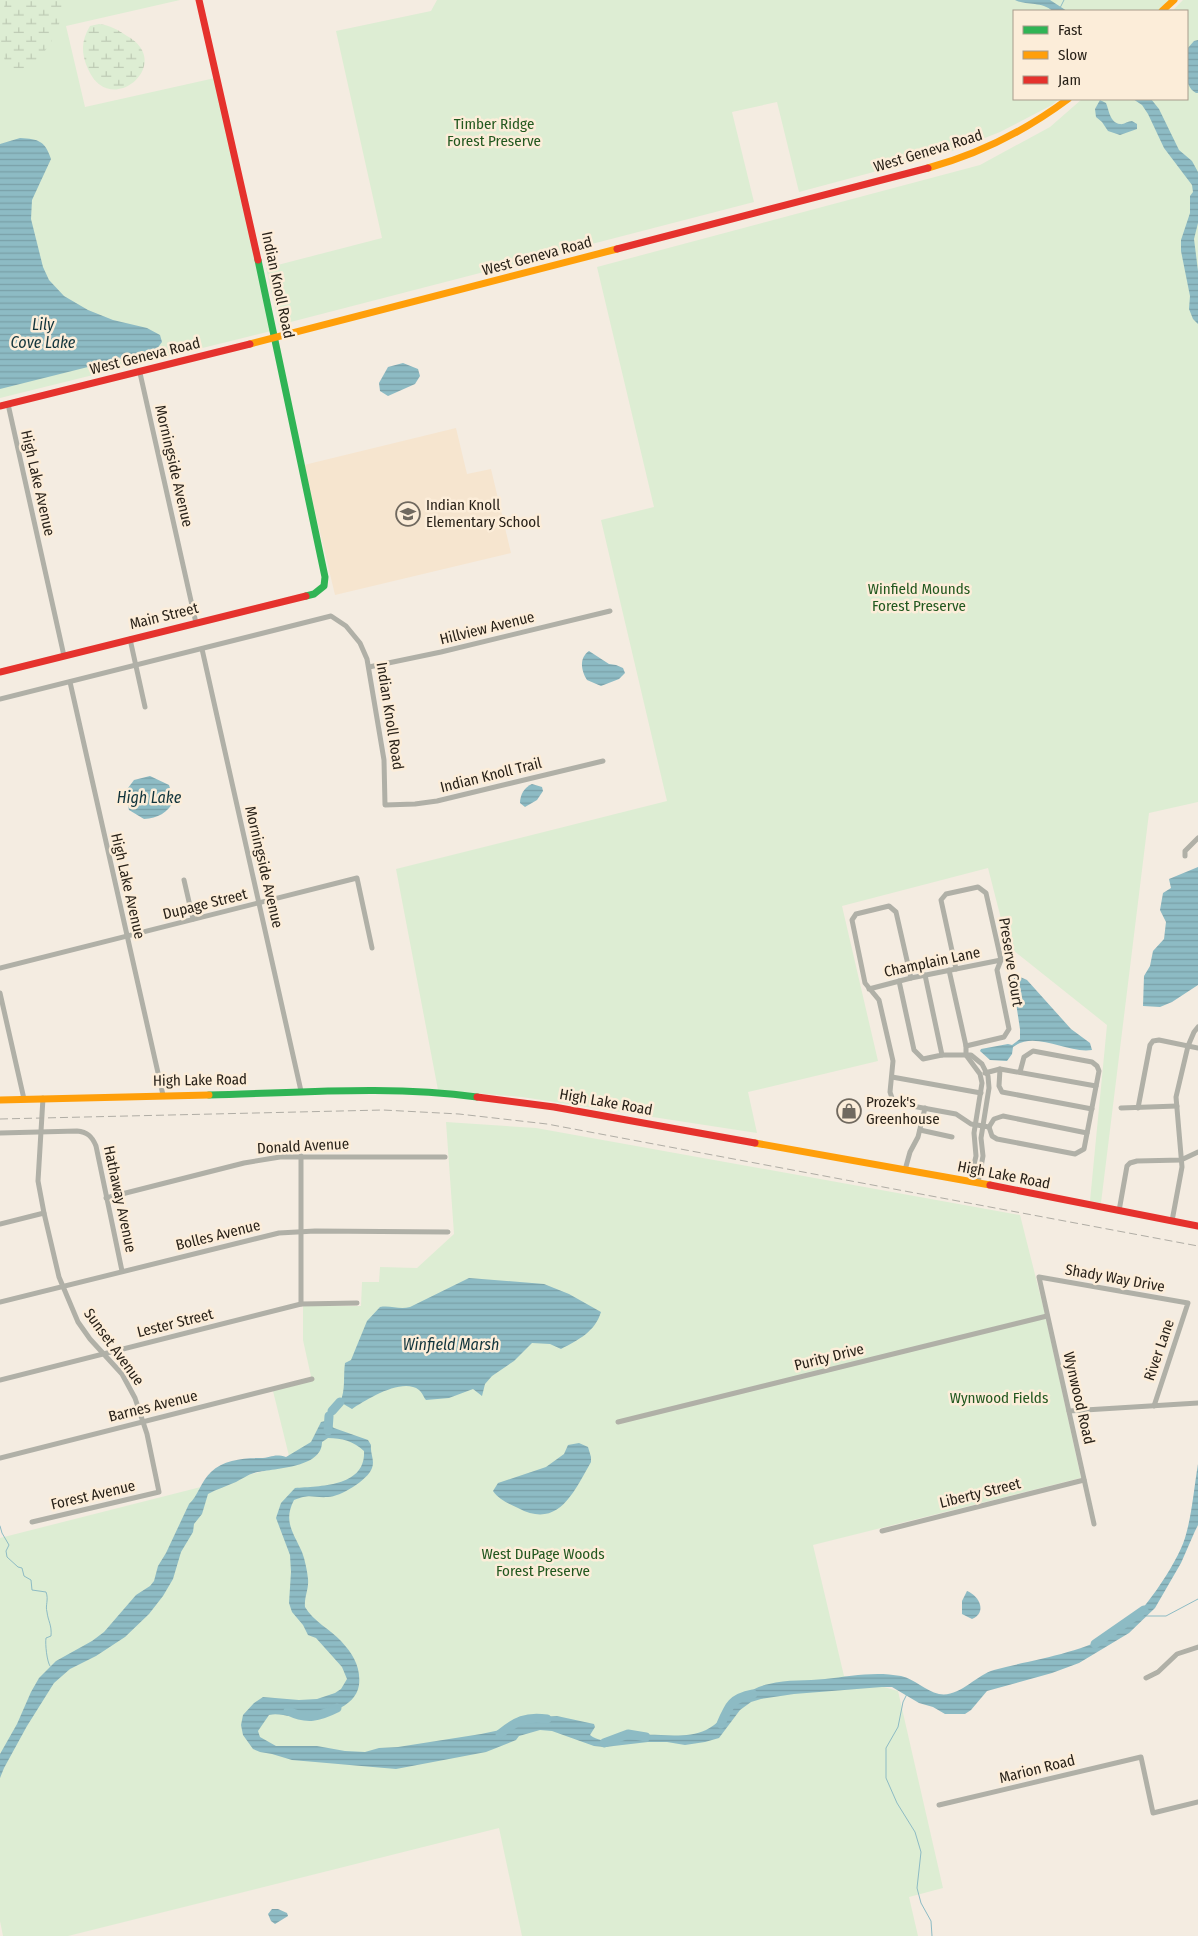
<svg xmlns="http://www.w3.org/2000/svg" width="1198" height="1936" viewBox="0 0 1198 1936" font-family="'Fira Sans Condensed',sans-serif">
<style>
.built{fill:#f6e5cf}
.green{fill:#ddedd3}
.wetland{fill:url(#wetland-marsh)}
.water{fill:url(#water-rules)}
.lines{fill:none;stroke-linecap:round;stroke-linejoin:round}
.stream{stroke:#8dbbc4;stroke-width:1}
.river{stroke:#8dbbc4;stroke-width:9}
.street{stroke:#b0b0a7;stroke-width:5}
.fast{stroke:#30b455;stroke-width:7}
.slow{stroke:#ff9f0a;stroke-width:7}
.jam{stroke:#e5322d;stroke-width:7}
.rail{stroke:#b0ada5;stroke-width:1;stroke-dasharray:8 4;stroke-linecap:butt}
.labels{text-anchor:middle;stroke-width:5;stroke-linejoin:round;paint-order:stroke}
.park-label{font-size:15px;fill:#22581f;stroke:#fcedd9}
.street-label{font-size:15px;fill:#292219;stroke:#fcedd9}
.poi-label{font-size:15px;fill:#292219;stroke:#fcedd9;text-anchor:start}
.water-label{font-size:16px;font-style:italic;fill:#11343c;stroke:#fcedd9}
</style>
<defs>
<pattern id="wetland-marsh" width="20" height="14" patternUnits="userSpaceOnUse" patternTransform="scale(1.25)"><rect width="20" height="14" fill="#ddedd3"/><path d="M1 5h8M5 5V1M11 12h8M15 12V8" fill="none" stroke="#becbb5"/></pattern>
<pattern id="water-rules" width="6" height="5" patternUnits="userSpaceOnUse" patternTransform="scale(1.25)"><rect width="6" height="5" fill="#8dbbc4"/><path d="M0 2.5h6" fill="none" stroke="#7aa0a8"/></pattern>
</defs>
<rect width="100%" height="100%" fill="#f4ece1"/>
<path class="built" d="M 456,428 L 467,474 L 491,469 L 511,553 L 335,595 L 304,465 Z"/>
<g class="green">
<path d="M 0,0 L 180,0 L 66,26 L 85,107 L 215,78 L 271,331 L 0,398 Z"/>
<path d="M 437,0 L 1173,0 L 1160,11 L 1014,11 L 1014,99 L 1059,99 L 1052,105 L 1000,132 L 952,151 L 799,192 L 777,102 L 732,112 L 754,202 L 279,325 L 266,268 L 382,238 L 336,31 L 431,11 Z"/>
<path d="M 1183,0 L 1198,0 L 1198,802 L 1149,813 L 1101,1203 L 1090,1201 L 1107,1025 L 1008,946 L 988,868 L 842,906 L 878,1061 L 748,1092 L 757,1133 L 522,1097 L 438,1090 L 396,869 L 667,801 L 601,520 L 654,507 L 597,267 L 980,165 L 1050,127 L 1082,99 L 1187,99 L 1187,11 L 1172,11 Z"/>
<path d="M 446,1122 L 536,1128 L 1020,1215 L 1046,1318 L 1081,1478 L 813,1545 L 844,1676 L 898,1691 L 943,1888 L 909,1897 L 918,1936 L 522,1936 L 499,1828 L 68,1936 L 3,1936 L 0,1921 L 0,1538 L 291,1464 L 273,1391 L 312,1381 L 303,1340 L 303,1306 L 361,1306 L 362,1282 L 379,1282 L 380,1267 L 417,1268 L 454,1234 Z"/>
</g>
<g class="wetland">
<path d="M 5,0 L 59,0 L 62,2 C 63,30 44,63 16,71 L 7,67 L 0,45 Z"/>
<path d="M 99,24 C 110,25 118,30 127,36 C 176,63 110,120 88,69 C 81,53 81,41 90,26 Z"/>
</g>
<g class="water">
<path d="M 1015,0 L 1050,0 L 1067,11 L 1053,11 C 1041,1 1028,6 1015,0 Z"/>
<path d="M 1198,40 L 1198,93 L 1196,93 C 1182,85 1187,63 1187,49 L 1194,41 Z"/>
<path d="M 1133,99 L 1151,99 L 1159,109 L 1179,150 L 1192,161 L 1198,172 L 1198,223 L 1194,239 L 1198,271 L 1198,324 L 1193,319 L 1189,309 L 1190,296 L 1181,251 L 1181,240 L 1190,213 L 1190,196 L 1193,192 L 1192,185 L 1164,148 L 1148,114 L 1142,105 Z"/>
<path d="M 1100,100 L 1106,103 C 1109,110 1110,123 1120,124 C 1123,125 1128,121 1132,121 L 1137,124 L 1137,129 L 1120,135 L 1108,131 L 1102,122 L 1096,117 L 1095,109 Z"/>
<path d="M 20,138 C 39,139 45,141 51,159 L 32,200 L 31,219 L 43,267 L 49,280 L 64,296 L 88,310 L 113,320 L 147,328 L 160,335 L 162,342 L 156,350 L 0,389 L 0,144 Z"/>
<path d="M 403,363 L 418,369 L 420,376 L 415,384 L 388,396 L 380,391 L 379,383 L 388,367 Z"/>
<path d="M 589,651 L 609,664 L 616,665 L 623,668 L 625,673 L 619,679 L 601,686 L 587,680 C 581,670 579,658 589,651 Z"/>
<path d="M 150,776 L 169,785 L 174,801 C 167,813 158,818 144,819 L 129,810 L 125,792 L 134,780 Z"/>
<path d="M 532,784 L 542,787 L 543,791 L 537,800 L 525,807 L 520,803 C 520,794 525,787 532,784 Z"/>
<path d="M 1198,867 L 1198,985 L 1172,1002 L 1160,1007 L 1143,1006 L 1144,976 L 1150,966 L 1153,951 L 1164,939 L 1166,922 L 1160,910 L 1163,893 L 1171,888 L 1169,879 Z"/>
<path d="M 1018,976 L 1027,980 L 1071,1029 L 1090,1043 L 1092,1050 C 1067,1054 1035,1030 1013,1047 L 1012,1054 L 1007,1061 L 990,1060 L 980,1051 L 981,1049 L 1008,1044 L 1012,1045 L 1020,1039 L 1020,1029 L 1013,983 L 1014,978 Z"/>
<path d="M 469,1278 L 544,1284 L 569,1294 L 601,1312 C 595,1332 578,1340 561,1349 L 550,1344 L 532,1343 L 514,1361 L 492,1376 L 485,1384 L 482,1396 L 473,1389 L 449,1398 L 426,1400 C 424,1398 422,1392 419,1390 C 402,1377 366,1400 352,1409 L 340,1402 C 346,1390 343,1376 345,1363 L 351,1360 L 367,1321 L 380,1307 C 391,1305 399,1310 410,1307 Z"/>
<path d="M 325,1421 L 334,1428 L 368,1440 L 371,1445 C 370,1454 375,1460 372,1468 C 368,1480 340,1497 328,1497 C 312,1498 311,1493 294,1500 C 283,1521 293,1532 302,1552 C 305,1560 307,1570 308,1579 C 309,1589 304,1597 305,1607 C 313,1621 331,1630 341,1641 C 353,1654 361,1667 359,1685 C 355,1712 313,1718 292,1716 C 283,1716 278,1713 269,1715 L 258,1731 L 260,1737 L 276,1746 L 317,1746 L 345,1751 L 365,1752 L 379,1748 L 398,1747 L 481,1734 L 500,1730 L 538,1717 L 557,1716 L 594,1724 L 595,1727 L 590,1735 C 594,1738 597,1739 601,1740 C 615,1742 628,1735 642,1735 C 662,1734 687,1739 706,1730 C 730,1718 735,1691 769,1684 C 787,1679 807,1681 825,1679 C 851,1676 875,1671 901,1676 C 915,1679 925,1691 939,1694 C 959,1698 976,1675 994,1670 C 1035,1659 1079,1654 1117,1632 C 1140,1619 1177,1564 1185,1538 C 1192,1515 1194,1488 1198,1464 L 1198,1525 L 1195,1531 L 1181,1563 L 1155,1608 L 1129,1633 L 1079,1663 L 1052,1673 L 987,1691 L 971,1710 L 965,1714 L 945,1714 L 933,1707 L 919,1703 L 892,1687 L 882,1687 L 794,1694 L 761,1699 L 751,1702 L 740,1710 L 719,1738 L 705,1742 L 685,1745 L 667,1742 L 648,1742 L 605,1747 L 594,1746 L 552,1731 L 540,1730 L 519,1736 L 516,1740 L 486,1752 L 396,1769 L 292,1760 L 272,1754 L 260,1752 L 253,1749 L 243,1735 L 241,1725 L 243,1715 L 254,1703 L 263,1697 L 299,1700 L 317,1699 L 335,1693 L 341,1689 L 347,1679 L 342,1667 L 316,1638 L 308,1635 L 303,1625 L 292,1612 L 289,1603 L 291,1572 L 290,1555 L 276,1518 L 281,1503 L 295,1488 C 320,1486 366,1487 364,1451 C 353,1441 342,1438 328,1438 L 322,1442 C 322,1469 272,1468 254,1473 C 247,1475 242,1479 236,1482 C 227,1486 217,1489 208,1494 L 202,1514 L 194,1524 L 193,1532 L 181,1552 L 173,1579 L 163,1596 L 149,1614 L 125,1637 L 96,1656 L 70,1669 L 54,1683 L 27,1726 L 4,1768 L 0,1778 L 0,1754 L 17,1724 L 31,1692 L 39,1678 L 56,1661 L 92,1641 L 104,1632 L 136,1595 L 150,1586 L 154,1581 L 158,1566 L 166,1553 L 189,1504 C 198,1496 201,1481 211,1472 C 223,1460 244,1458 260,1458 C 271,1458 274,1453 286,1457 L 311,1442 L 321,1422 Z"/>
<path d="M 579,1443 L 588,1447 L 591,1457 L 591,1462 C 574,1491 559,1530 518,1508 C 510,1504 499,1500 493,1491 L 498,1483 L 546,1467 L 564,1454 L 568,1445 Z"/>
<path d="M 967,1591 C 980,1596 987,1613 972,1619 L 962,1614 L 962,1601 Z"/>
<path d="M 272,1909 L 278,1909 L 287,1913 L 288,1916 L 275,1924 L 271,1921 L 268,1914 Z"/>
</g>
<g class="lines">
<g class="stream">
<path d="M 1060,8 L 1064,0"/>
<path d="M 0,1526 L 2,1533 L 9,1545 L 6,1551 L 7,1557 L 18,1567 L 22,1568 L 24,1576 L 31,1580 L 32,1590 L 46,1592 C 49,1600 45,1605 47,1612 C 48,1621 52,1625 51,1636 L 46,1638 C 45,1644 47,1662 50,1666"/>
<path d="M 1146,1616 L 1166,1616 L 1198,1599"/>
<path d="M 907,1694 L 903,1702 L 898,1727 L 886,1748 L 886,1778 L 897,1803 L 915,1832 L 921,1852 L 917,1888 L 921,1903 L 931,1921 L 932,1936"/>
</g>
<g class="river">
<path d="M 332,1411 L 340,1402"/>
<path d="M 328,1431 L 329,1416"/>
<path d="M 1095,1644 L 1144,1610"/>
<path d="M 288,1711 C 307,1720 319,1717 337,1708"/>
<path d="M 721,1724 C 729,1705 732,1698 753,1694"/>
<path d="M 500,1734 C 516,1721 526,1716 547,1719"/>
<path d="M 604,1743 L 628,1734 L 646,1737"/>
</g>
<g class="street">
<path d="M 140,373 L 196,623"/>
<path d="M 8,404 L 64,656"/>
<path d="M 130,639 L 145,707"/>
<path d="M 202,649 L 301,1091"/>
<path d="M 369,667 L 441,652 L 610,611"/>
<path d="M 70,682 L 163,1095"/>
<path d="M 0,699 L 331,616 L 346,626 L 360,643 L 367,659 L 384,760 L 385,805 L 415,804 L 437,801 L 603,761"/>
<path d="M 1185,856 L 1185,851 L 1198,838"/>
<path d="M 184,880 L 193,919"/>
<path d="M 0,968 L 357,878 L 372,948"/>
<path d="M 956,969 L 941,900 L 946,894 L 978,887 L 986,893 L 1001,960 L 997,970 L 1009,1029 L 1004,1037 L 966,1046"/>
<path d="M 949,970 L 966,1046 L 966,1055 L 980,1074 L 982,1083 L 974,1133 L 976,1156 L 970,1182"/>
<path d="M 911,978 L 896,912 L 889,906 L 856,914 L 852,920 L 865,983 L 879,1000 L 893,1061 L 890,1092 L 893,1101 L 901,1104 L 956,1114 L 971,1124 L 989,1127"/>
<path d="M 899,981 L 914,1050 L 923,1059 L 942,1055 L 925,975"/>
<path d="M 869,989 L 911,978 L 1001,960"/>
<path d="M 0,993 L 24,1099"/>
<path d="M 942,1055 L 971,1055 L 982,1064 L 988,1076 L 989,1088 L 981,1138 L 983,1156 L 978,1183"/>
<path d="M 1000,1069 L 999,1086 L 1002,1092 L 1092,1109"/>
<path d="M 985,1073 L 1000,1069 L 1096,1086"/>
<path d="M 892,1077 L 981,1093"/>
<path d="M 1121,1108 L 1177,1106"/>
<path d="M 1138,1108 L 1150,1045 L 1153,1041 L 1159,1040 L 1198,1048"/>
<path d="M 989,1127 L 992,1136 L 997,1139 L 1075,1154 L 1084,1149 L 1099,1071 L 1097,1066 L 1092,1062 L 1033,1051 L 1024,1057 L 1020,1072"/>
<path d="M 989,1127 L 994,1119 L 1003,1116 L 1087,1133"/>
<path d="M 920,1130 L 952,1137"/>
<path d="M 0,1133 L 77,1131 C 87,1132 92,1136 96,1146 L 122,1271"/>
<path d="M 301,1156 L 301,1304"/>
<path d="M 905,1170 L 910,1152 L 918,1137 L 925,1108"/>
<path d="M 106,1198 L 244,1163 L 280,1157 L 445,1157"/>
<path d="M 1119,1211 L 1127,1166 L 1130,1163 L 1137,1161 L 1181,1160 L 1198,1152"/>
<path d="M 1172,1221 L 1182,1167 L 1176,1097 L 1188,1046 L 1194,1032 L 1198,1027"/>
<path d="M 0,1224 L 44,1213"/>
<path d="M 0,1302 L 279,1233 L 315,1231 L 448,1232"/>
<path d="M 0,1380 L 301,1304 L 357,1303"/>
<path d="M 1069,1411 L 1198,1403"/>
<path d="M 618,1422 L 1047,1316"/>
<path d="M 0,1458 L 312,1379"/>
<path d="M 32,1522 L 159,1492 L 147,1434 L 135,1398 L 122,1374 L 90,1339 L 78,1322 L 59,1277 L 44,1213 L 38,1181 L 43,1098"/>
<path d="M 1094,1524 L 1039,1277 L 1188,1303 L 1154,1406"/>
<path d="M 882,1531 L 1084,1480"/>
<path d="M 1146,1678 L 1158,1672 L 1177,1654 L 1198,1647"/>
<path d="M 939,1805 L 1141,1757 L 1153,1813 L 1198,1802"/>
</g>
<g class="fast">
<path d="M 258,260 L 325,577 L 324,586 L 314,594 L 306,596"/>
<path d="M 209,1095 C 298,1093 389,1085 477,1097"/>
</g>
<g class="slow">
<path d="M 1162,11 L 1174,0"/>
<path d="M 928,168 C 980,154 1025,131 1068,99"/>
<path d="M 250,344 L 617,249"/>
<path d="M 0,1100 L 209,1095"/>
<path d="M 755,1143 L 990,1185"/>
</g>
<g class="jam">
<path d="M 199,0 L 258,260"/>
<path d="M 617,249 L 928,168"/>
<path d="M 0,406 L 250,344"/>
<path d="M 0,672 L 306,596"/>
<path d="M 477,1097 L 554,1107 L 755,1143"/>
<path d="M 990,1185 L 1198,1226"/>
</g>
<path class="rail" d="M 0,1119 L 383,1110 L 459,1114 L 547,1124 L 1198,1246"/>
</g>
<defs>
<g id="school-ring" transform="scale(1.25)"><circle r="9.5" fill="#fcedd9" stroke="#70695f" stroke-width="1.5"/><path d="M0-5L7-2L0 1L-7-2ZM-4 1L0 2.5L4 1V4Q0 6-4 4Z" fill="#70695f"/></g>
<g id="shop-ring" transform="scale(1.25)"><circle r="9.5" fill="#fcedd9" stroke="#70695f" stroke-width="1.5"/><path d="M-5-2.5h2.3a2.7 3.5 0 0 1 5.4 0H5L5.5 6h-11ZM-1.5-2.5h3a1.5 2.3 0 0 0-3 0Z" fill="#70695f"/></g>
</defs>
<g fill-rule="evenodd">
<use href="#school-ring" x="408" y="514"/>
<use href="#shop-ring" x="849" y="1111"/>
</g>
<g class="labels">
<g class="park-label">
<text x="494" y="129">Timber Ridge<tspan x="494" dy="17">Forest Preserve</tspan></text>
<text x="919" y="594">Winfield Mounds<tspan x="919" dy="17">Forest Preserve</tspan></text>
<text x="999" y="1403">Wynwood Fields</text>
<text x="543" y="1559">West DuPage Woods<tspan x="543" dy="17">Forest Preserve</tspan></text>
</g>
<g class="street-label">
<text transform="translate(928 151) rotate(-17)" y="5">West Geneva Road</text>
<text transform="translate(537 256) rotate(-15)" y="5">West Geneva Road</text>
<text transform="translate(278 285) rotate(78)" y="5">Indian Knoll Road</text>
<text transform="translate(145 356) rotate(-14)" y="5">West Geneva Road</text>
<text transform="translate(174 466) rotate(77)" y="5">Morningside Avenue</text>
<text transform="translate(38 483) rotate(77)" y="5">High Lake Avenue</text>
<text transform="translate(164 616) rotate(-14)" y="5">Main Street</text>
<text transform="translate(487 628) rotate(-14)" y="5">Hillview Avenue</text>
<text transform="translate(390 716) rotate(81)" y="5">Indian Knoll Road</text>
<text transform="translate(491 775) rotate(-14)" y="5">Indian Knoll Trail</text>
<text transform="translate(264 867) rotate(77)" y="5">Morningside Avenue</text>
<text transform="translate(128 886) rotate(77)" y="5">High Lake Avenue</text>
<text transform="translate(205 904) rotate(-14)" y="5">Dupage Street</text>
<text transform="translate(932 962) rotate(-12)" y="5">Champlain Lane</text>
<text transform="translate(1011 962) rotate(81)" y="5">Preserve Court</text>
<text transform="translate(200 1080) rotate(-1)" y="5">High Lake Road</text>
<text transform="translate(606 1102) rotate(10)" y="5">High Lake Road</text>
<text transform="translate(303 1146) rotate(-3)" y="5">Donald Avenue</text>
<text transform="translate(1004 1175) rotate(11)" y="5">High Lake Road</text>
<text transform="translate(120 1199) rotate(78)" y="5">Hathaway Avenue</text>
<text transform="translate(218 1235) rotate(-14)" y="5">Bolles Avenue</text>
<text transform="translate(1115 1278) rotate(10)" y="5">Shady Way Drive</text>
<text transform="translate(175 1323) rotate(-14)" y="5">Lester Street</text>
<text transform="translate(114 1347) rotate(54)" y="5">Sunset Avenue</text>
<text transform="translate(1159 1350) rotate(-71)" y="5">River Lane</text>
<text transform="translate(829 1357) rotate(-14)" y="5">Purity Drive</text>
<text transform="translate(1079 1398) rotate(77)" y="5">Wynwood Road</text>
<text transform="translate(153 1406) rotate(-14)" y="5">Barnes Avenue</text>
<text transform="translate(980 1493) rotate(-14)" y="5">Liberty Street</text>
<text transform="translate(93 1495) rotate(-13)" y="5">Forest Avenue</text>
<text transform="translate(1037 1769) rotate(-14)" y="5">Marion Road</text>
</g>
<g class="poi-label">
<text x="426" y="510">Indian Knoll<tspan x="426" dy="17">Elementary School</tspan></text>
<text x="866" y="1107">Prozek's<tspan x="866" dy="17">Greenhouse</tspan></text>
</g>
<g class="water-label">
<text x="43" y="330">Lily<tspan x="43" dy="18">Cove Lake</tspan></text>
<text x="149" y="803">High Lake</text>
<text x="451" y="1350">Winfield Marsh</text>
</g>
</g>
<rect x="1013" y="10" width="175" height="90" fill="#fcedd9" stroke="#a89c8c"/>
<rect x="1023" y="26" width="25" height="8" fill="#30b455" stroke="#a89c8c"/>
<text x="1058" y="35" font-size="15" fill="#292219">Fast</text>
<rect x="1023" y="51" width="25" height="8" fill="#ff9f0a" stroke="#a89c8c"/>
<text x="1058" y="60" font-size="15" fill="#292219">Slow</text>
<rect x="1023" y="76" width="25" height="8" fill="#e5322d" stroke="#a89c8c"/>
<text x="1058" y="85" font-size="15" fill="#292219">Jam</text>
</svg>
